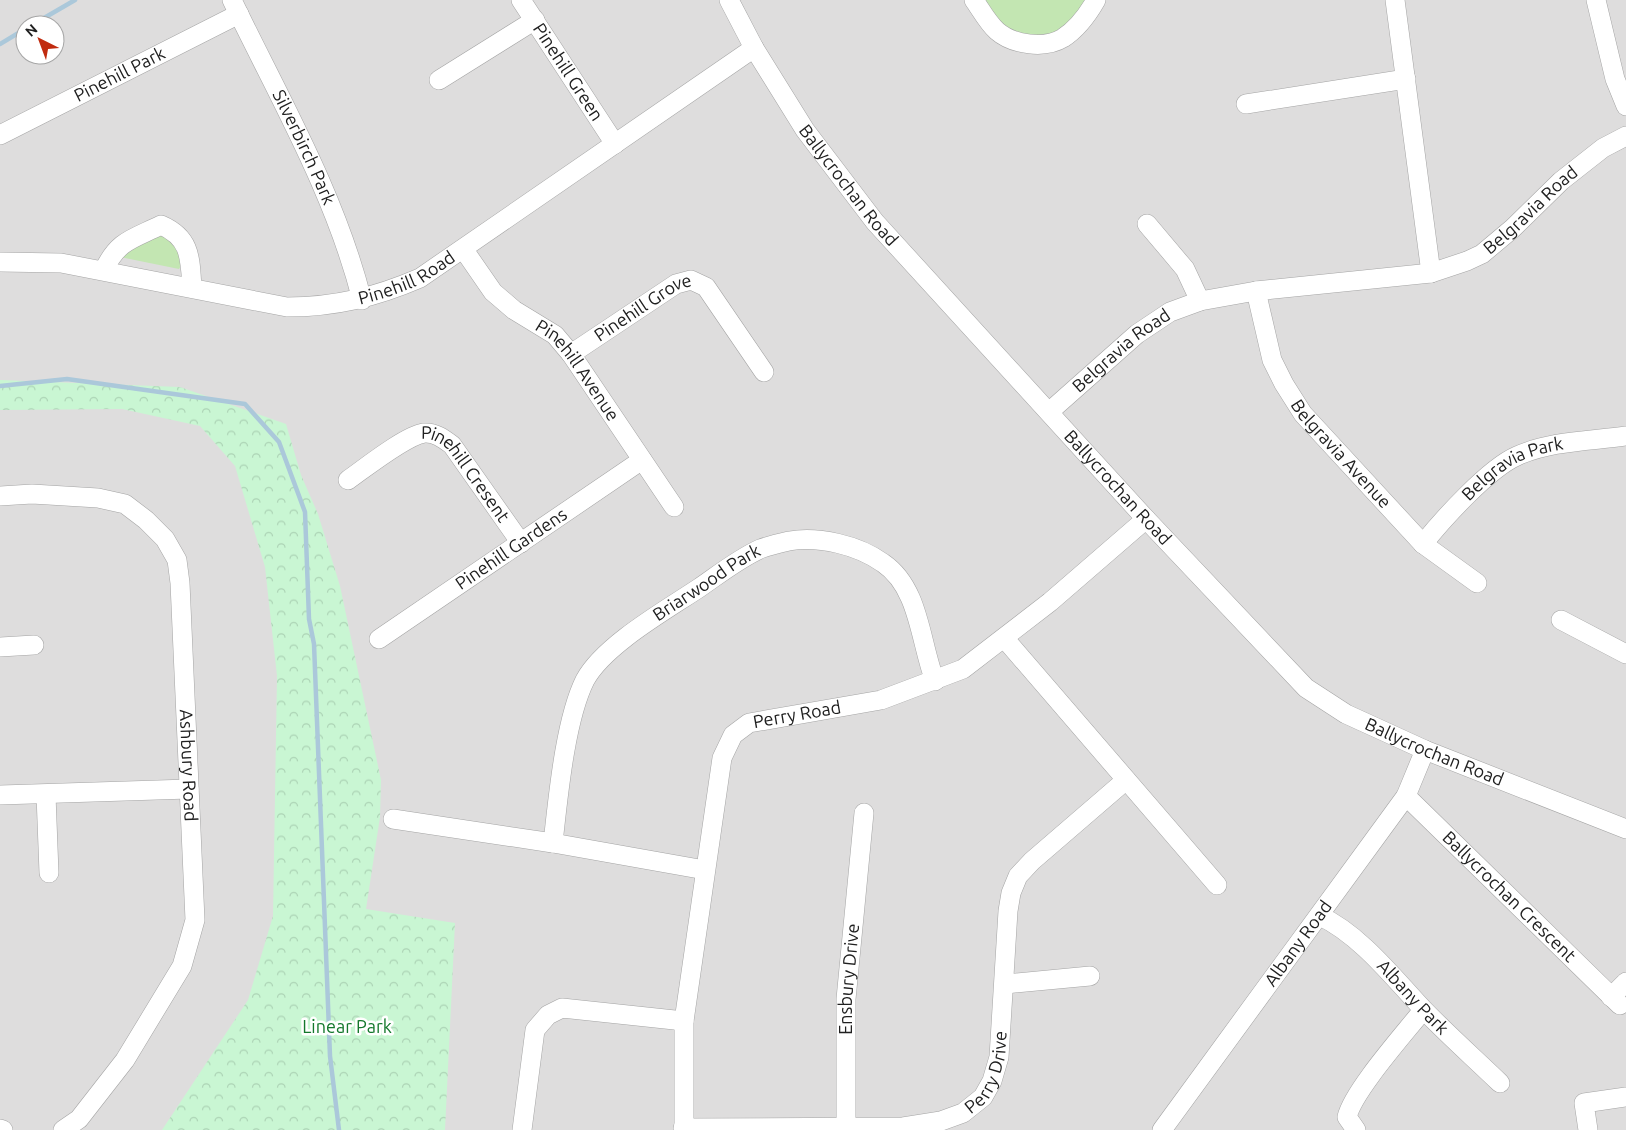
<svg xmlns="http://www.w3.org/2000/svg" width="1626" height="1130" viewBox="0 0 1626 1130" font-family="Ubuntu,sans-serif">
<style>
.residential{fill:#dedddd;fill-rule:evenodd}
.grass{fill:#c3e6b2}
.park{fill:url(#park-crowns)}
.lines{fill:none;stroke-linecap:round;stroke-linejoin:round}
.stream{stroke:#abc8da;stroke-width:4.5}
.minor-casing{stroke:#a4a4a4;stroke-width:20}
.minor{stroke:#fff;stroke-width:19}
.labels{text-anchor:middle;stroke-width:5;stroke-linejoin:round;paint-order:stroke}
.street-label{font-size:18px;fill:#202020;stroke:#fff}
.park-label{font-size:18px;fill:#14782c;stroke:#fff}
</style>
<defs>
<pattern id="park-crowns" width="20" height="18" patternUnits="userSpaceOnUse" patternTransform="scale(1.25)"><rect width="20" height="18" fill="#c9f6d3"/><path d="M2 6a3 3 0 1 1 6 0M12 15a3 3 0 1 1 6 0" fill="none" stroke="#acd3b5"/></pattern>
</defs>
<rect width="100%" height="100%" fill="#f0efe8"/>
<path class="residential" d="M 0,0 L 1626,0 L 1626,1130 L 0,1130 ZM 25,25 L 55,25 L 55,55 L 25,55 Z"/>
<g class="grass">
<path d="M 984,0 L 1091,0 L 1064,30 L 1037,39 L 1011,32 L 999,21 Z"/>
<path d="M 161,233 L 171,238 L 183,262 L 179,269 L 120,257 L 121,253 Z"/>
</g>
<path class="park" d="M 0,380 L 180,387 L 286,424 L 301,475 L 318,514 L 340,586 L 381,780 L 380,817 L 366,909 L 455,923 L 445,1130 L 162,1130 L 248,1000 L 273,916 L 277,676 L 265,567 L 235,466 L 200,426 L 122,409 L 0,410 Z"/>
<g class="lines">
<g class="stream">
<path d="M 32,25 L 75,0"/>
<path d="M 0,44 L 25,29"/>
<path d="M 0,386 L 67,379 L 245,404 L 279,442 L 305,512 L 309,619 L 314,644 L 330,1056 L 339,1130"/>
</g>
<g class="minor-casing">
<g id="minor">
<path id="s1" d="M 232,0 C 279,98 335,193 362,300"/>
<path id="s2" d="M 521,0 L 615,144"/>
<path id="s3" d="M 729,0 L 754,48 L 805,130 L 875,222 L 1146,519 L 1306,688 L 1346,714 L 1425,750 L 1626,829"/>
<path d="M 974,0 C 981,10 988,23 997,31 C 1013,45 1045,49 1063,38 C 1077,29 1088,14 1096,0"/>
<path d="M 1395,0 L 1431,273"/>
<path d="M 1596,0 L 1615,79 L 1626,106"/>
<path d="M 439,80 L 535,20"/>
<path d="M 1246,104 L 1406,79"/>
<path id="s4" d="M 0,135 L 239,14"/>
<path d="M 1147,224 L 1185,269 L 1200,301"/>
<path id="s5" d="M 464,250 L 493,292 L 514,310 L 555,335 L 571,354 L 674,507"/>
<path id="s6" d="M 0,262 L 61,263 L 287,307 C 335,307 376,297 420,278 L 754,48"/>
<path d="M 104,270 C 118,240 133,239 161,225 C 191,238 190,258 192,288"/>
<path id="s7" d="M 1256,291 L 1272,360 L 1284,384 L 1303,414 L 1423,544 L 1477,583"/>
<path id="s8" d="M 571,354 L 676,284 L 691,280 L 706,287 L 764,372"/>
<path id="s9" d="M 1049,412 L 1137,334 L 1170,312 L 1200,301 L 1256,291 L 1431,273 L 1467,261 L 1482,254 L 1513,228 L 1561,181 L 1603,148 L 1626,136"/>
<path id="s10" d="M 348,480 C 365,468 405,436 424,433 C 435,432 444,439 452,445 L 521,543"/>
<path id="s11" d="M 0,496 L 32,494 L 98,498 L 125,504 L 146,520 L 165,539 L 177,560 L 180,583 L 195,920 L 182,966 L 125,1060 L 79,1119 L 63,1130"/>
<path id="s12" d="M 1423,544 C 1442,520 1489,468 1517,456 C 1550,441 1590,441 1626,436"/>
<path d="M 1561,620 L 1626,654"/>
<path id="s13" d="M 379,639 L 642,460"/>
<path d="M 1005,639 L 1217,885"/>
<path d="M 0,647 L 34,645"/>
<path d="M 0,795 L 189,789"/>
<path d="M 46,795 L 49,873"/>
<path id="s14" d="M 1406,796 L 1620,1005"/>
<path d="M 393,819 L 553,843 L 705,870"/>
<path id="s15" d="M 553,843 C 558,798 565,720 585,680 C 604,645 666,610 699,588 C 718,575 738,559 760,549 C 768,546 780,543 789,541 C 819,536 858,545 883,563 C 920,588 920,643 935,681"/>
<path id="s16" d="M 1320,916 C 1359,934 1393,977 1422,1008 C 1447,1034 1474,1058 1500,1083"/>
<path d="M 1005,984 L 1090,976"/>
<path d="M 1611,997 L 1626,982"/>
<path id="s17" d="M 683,1128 L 903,1127 L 941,1121 L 963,1113 L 983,1097 L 992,1081 L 999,1057 L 1008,911 L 1011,893 L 1018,876 L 1032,861 L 1126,780"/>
<path d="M 0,1129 L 3,1130"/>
<path id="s18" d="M 846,1129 L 846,999 L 864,813"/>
<path d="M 522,1130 L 535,1030 L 548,1015 L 562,1008 L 684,1021"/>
<path id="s19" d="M 684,1130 L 684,1021 L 722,758 L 733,735 L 749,723 L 881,700 L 963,669 L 1050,602 L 1146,519"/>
<path id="s20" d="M 1162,1130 L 1406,796 L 1425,750"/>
<path d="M 1356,1130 L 1347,1117 C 1353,1091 1405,1033 1423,1010"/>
<path d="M 1588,1130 L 1584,1103 L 1626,1097"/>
</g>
</g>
<use href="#minor" class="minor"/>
</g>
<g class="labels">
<g class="street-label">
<text dy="6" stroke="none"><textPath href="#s2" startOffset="86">Pinehill Green</textPath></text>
<text dy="6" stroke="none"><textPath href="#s4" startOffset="134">Pinehill Park</textPath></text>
<text dy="6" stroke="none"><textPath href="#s1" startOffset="164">Silverbirch Park</textPath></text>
<text dy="6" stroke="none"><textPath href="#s3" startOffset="221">Ballycrochan Road</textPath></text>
<text dy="6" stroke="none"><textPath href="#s9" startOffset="542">Belgravia Road</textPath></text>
<text dy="6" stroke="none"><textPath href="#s6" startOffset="416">Pinehill Road</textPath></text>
<text dy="6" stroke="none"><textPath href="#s8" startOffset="86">Pinehill Grove</textPath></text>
<text dy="6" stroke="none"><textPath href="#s9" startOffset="95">Belgravia Road</textPath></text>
<text dy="6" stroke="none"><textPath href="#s5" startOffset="168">Pinehill Avenue</textPath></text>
<text dy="6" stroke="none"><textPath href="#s7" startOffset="188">Belgravia Avenue</textPath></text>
<text dy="6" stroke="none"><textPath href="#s12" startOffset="120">Belgravia Park</textPath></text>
<text dy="6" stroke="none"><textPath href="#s10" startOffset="150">Pinehill Cresent</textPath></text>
<text dy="6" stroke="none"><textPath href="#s3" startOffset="626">Ballycrochan Road</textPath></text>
<text dy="6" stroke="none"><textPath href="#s13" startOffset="160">Pinehill Gardens</textPath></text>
<text dy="6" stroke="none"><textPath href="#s15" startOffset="324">Briarwood Park</textPath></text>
<text dy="6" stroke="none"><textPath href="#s19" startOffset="469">Perry Road</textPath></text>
<text dy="6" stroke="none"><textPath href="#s3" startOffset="1045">Ballycrochan Road</textPath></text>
<text dy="6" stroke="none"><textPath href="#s11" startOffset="409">Ashbury Road</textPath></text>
<text dy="6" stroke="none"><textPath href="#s14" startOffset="144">Ballycrochan Crescent</textPath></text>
<text dy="6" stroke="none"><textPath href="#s20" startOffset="231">Albany Road</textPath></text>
<text dy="6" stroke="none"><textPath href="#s18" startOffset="150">Ensbury Drive</textPath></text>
<text dy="6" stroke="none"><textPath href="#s16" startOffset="124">Albany Park</textPath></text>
<text dy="6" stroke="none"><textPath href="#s17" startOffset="332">Perry Drive</textPath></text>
</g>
<g class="park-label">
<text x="347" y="1033">Linear Park</text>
</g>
</g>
<g transform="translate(40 40) rotate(318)"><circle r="24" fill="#ffffff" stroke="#a6a6a6"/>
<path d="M0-4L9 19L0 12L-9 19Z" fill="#c12b0f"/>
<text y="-8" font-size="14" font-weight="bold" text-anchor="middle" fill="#202020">N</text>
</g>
</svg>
